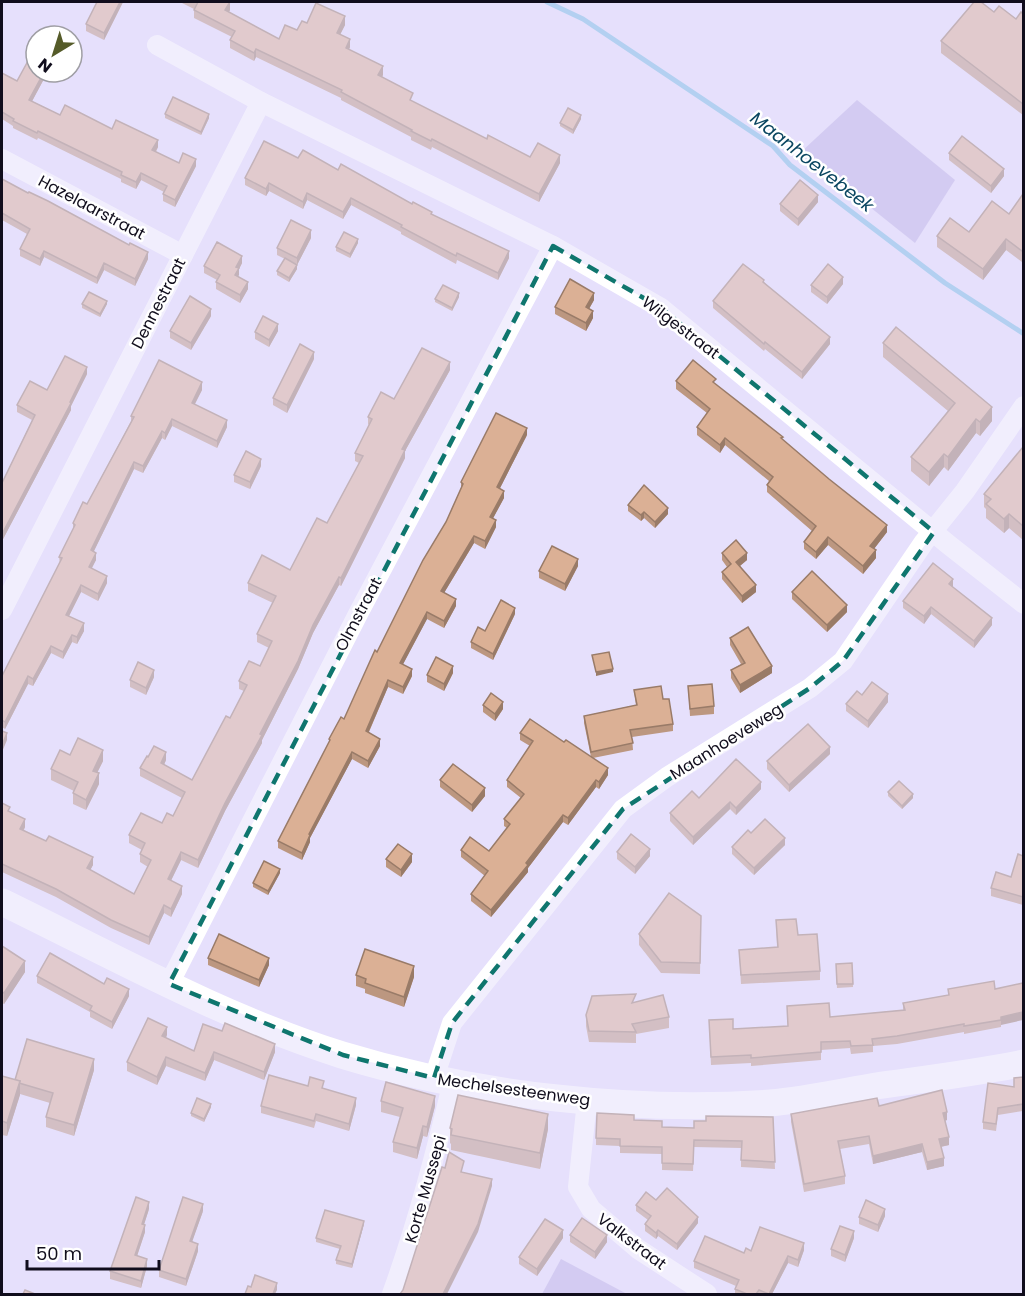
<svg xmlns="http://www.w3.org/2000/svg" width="1025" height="1296" viewBox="0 0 1025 1296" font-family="Poppins,sans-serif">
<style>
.green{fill:#bdb2e6}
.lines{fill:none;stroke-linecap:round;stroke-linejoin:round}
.stream{stroke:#76bce4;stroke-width:5}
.street{stroke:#fff;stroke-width:20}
.secondary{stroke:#fff;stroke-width:27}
.wall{fill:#bc9780}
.shaded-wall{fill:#997b68}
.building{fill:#dbb095;stroke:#997b68;stroke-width:1.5}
.marked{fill:none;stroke:#0f766e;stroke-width:4.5;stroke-dasharray:12 8;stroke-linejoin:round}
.labels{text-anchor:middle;stroke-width:5;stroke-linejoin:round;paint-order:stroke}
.street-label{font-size:16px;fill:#100d1c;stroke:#fff}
.water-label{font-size:18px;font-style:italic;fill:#0b4661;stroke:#fff}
</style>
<rect width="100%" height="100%" fill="#e6e0fc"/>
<g class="green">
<path d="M 857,100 L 955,180 L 915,243 L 801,152 Z"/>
<path d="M 561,1259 L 627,1294 L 542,1294 Z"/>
</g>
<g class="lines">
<path class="stream" d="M 547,2 L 583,19 L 773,146 L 790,165 L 945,283 L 1024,334"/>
<g class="street">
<path d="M 261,102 L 553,246 L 661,308 L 949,545 L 1024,604"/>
<path d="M 2,159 L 183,255"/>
<path d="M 2,610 L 261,102 L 157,45"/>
<path d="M 169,984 L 358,614 L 553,246"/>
<path d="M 434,1078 L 452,1023 L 623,809 L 667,777 L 810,688 L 843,661 L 924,542 L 965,491 L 1024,406"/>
<path d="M 587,1101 L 578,1187 L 591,1209 L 638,1249 L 707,1294"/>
<path d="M 392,1294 C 417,1225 436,1153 453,1081"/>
</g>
<path class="secondary" d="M 2,902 C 113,956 224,1018 342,1055 C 473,1095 634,1113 770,1103 C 805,1100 841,1092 876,1086 C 925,1079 975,1073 1024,1063"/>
</g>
<g class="wall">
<path d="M 97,2 L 123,2 L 104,40 L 86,31 L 86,24 Z"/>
<path d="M 180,2 L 229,2 L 230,10 L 229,12 L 279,39 L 297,30 L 307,23 L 345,25 L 340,34 L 350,47 L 349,49 L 383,75 L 382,76 L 413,102 L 487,139 L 530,157 L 560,163 L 539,202 L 432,147 L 431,150 L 411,140 L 411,137 L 341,100 L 341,98 L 256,57 L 254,61 L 230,48 L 230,40 L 232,37 L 194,18 L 194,9 Z"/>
<path d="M 994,12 L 1016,19 L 1023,14 L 1023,115 L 941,53 L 941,41 Z"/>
<path d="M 45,72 L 45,77 L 32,101 L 60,115 L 112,129 L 158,147 L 156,152 L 179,163 L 196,166 L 175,207 L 163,201 L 163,194 L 164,192 L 141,180 L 136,189 L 121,182 L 121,179 L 38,138 L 37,140 L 13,128 L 13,126 L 2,119 L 2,73 L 17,81 Z"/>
<path d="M 165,114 L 209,118 L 201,135 L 165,118 Z"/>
<path d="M 581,119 L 573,134 L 560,126 L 560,123 Z"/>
<path d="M 949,153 L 1004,176 L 991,193 L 949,160 Z"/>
<path d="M 298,158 L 338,170 L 432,214 L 509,258 L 498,280 L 457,260 L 456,264 L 401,234 L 401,232 L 351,205 L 343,219 L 307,200 L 303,209 L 269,191 L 266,196 L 245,185 L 245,178 Z"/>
<path d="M 2,179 L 148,259 L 135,286 L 104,270 L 97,284 L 44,257 L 40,266 L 20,256 L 20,249 L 27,234 L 2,220 Z"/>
<path d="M 1023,194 L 1022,262 L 1006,250 L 983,280 L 937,247 L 937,236 L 969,232 L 1009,214 Z"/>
<path d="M 818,202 L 798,226 L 780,211 L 780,204 Z"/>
<path d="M 311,238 L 297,265 L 297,269 L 289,282 L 277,275 L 277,271 L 285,259 L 277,255 L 277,248 Z"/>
<path d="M 358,243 L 350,258 L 336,251 L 336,247 Z"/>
<path d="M 242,263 L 239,269 L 238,276 L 248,289 L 240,303 L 216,289 L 216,282 L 217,280 L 204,273 L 204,266 Z"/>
<path d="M 764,282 L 830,344 L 802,379 L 765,349 L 764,351 L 713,308 L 713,301 Z"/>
<path d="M 843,284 L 827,304 L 811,292 L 811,285 Z"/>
<path d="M 459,297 L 452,311 L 435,302 L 435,299 Z"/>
<path d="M 594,300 L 589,309 L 593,318 L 586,331 L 555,314 L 555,307 Z"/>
<path d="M 82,304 L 107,304 L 100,317 L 82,308 Z"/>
<path d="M 211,316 L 191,350 L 170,338 L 170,331 Z"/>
<path d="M 278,331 L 269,347 L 255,339 L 255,332 Z"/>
<path d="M 883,343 L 992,421 L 980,436 L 976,433 L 948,471 L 944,467 L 929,486 L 911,471 L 911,457 L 948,411 L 883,357 Z"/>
<path d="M 314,359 L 287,413 L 273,405 L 273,398 Z"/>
<path d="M 450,370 L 405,451 L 405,458 L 341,586 L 339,585 L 313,633 L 298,669 L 262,740 L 262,743 L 225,811 L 198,868 L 181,860 L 171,880 L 182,894 L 171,917 L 164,913 L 149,945 L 111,928 L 56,897 L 2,872 L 2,803 L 25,827 L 24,830 L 93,865 L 90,870 L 134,894 L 148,867 L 140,862 L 140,854 L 142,850 L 129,843 L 129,835 L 162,823 L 173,816 L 182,798 L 140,776 L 140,768 L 166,760 L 164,765 L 192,780 L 230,718 L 244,691 L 239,689 L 239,681 L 260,666 L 269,648 L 257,642 L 257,634 L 273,603 L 248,591 L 248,583 L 290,570 L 327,523 L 359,463 L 355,461 L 355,453 L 369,425 L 368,424 L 368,417 L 394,399 Z"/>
<path d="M 87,374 L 71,406 L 71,410 L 2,541 L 2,483 L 32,420 L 17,412 L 17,405 L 47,390 Z"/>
<path d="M 676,381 L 716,385 L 783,440 L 887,532 L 874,549 L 876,558 L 863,574 L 828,545 L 816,559 L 804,549 L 804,542 L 812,531 L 767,492 L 767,485 L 769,481 L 725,445 L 720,453 L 697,435 L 697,427 L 707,413 L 676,389 Z"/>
<path d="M 202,390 L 194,404 L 227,427 L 217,448 L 172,426 L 165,440 L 162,438 L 143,473 L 134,469 L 94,551 L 96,560 L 91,568 L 107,583 L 98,601 L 81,592 L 69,616 L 84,631 L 77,644 L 72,642 L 63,659 L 51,653 L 33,686 L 28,684 L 5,729 L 2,727 L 2,676 L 60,564 L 59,557 L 73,531 L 73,523 L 87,504 L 131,421 L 131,416 Z"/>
<path d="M 527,435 L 500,488 L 504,498 L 493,518 L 496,527 L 485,549 L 474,543 L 444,593 L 456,606 L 444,628 L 427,619 L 403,664 L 412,676 L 403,694 L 388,687 L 369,732 L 380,746 L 368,768 L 352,759 L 310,838 L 310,842 L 302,860 L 278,848 L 278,841 L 329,743 L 329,739 L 344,719 L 377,652 L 446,522 L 461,488 L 461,482 Z"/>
<path d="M 1023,447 L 1023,540 L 1009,528 L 1004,533 L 986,518 L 986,509 L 984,507 L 984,494 Z"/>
<path d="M 261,466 L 250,489 L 234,482 L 234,475 Z"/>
<path d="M 628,505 L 668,514 L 655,528 L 644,518 L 641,521 L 628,511 Z"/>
<path d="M 722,553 L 747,560 L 740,566 L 756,592 L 742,603 L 722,579 L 722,572 L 727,567 L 722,560 Z"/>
<path d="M 578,566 L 565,591 L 539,578 L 539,571 Z"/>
<path d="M 953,586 L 952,587 L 992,625 L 974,648 L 931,614 L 924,624 L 903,608 L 903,601 Z"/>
<path d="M 792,592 L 847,612 L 827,632 L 792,599 Z"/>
<path d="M 515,614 L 493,660 L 471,648 L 471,642 L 485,631 Z"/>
<path d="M 730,638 L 772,673 L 740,693 L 731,678 L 731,670 L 741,664 L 730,645 Z"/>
<path d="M 453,673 L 444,691 L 427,682 L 427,675 Z"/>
<path d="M 154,677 L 146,695 L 130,687 L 130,680 Z"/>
<path d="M 688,686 L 714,706 L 714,714 L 690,716 Z"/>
<path d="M 634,690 L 663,699 L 673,724 L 673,731 L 632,737 L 633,750 L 593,758 L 608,775 L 599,789 L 596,787 L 568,825 L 563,822 L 528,868 L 528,872 L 491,917 L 471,901 L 471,894 L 485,876 L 461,857 L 461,850 L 489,851 L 507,828 L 504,826 L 504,819 L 521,798 L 507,787 L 507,780 L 530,746 L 520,740 L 520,733 L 564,742 L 591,757 L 584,723 L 584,716 L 636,705 Z"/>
<path d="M 862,695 L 888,702 L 868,728 L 846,711 L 846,704 Z"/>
<path d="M 483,705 L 503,709 L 495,721 L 483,712 Z"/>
<path d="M 830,754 L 789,792 L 767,769 L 767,761 Z"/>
<path d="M 70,755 L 103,761 L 97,773 L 99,784 L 86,810 L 73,804 L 73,793 L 74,791 L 51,780 L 51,769 Z"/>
<path d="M 440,780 L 485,796 L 472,812 L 440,787 Z"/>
<path d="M 761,789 L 736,815 L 730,809 L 693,845 L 670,821 L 670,813 L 699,798 Z"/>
<path d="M 888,792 L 913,798 L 902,809 L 888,796 Z"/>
<path d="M 751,833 L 785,845 L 754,875 L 732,854 L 732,847 Z"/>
<path d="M 617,852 L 650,856 L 635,874 L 617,859 Z"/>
<path d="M 1023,856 L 1023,905 L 991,896 L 991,888 L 1011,877 Z"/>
<path d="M 386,859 L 412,862 L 401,877 L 386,867 Z"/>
<path d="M 280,873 L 268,895 L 253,887 L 253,883 Z"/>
<path d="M 701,916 L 700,974 L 661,973 L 639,945 L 639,934 Z"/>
<path d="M 776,920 L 798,935 L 820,971 L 820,980 L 741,984 L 739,950 L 777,947 Z"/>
<path d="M 2,946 L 25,972 L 4,1004 L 2,1003 Z"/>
<path d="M 208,958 L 269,965 L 259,987 L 208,965 Z"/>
<path d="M 852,963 L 853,987 L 837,988 L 836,964 Z"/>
<path d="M 356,975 L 414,977 L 404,1007 L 365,993 L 365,989 L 356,986 Z"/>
<path d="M 37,976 L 104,984 L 129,996 L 112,1029 L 90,1017 L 90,1012 L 37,983 Z"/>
<path d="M 1023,983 L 1001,1025 L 1001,1027 L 964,1034 L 964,1032 L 897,1044 L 873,1046 L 873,1052 L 851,1054 L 850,1048 L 821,1050 L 821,1060 L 751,1066 L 751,1063 L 711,1065 L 709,1020 L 733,1029 L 788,1026 L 787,1006 L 830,1017 L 903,1010 L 903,1003 L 948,995 L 948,989 L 995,989 Z"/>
<path d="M 636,1002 L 669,1017 L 669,1028 L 636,1034 L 636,1043 L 589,1042 L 586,1026 L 586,1015 Z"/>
<path d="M 167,1035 L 166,1038 L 194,1051 L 275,1052 L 264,1080 L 214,1060 L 205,1081 L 166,1066 L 157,1085 L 127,1071 L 127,1062 Z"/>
<path d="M 94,1070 L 74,1136 L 46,1127 L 46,1117 L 50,1103 L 20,1094 L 7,1136 L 2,1135 L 2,1076 L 15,1080 Z"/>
<path d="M 1023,1077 L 1023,1111 L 998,1115 L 996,1131 L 983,1129 L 983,1122 Z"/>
<path d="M 308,1086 L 324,1089 L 356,1105 L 349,1131 L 316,1121 L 314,1128 L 261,1113 L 261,1106 Z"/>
<path d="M 381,1101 L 435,1106 L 427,1137 L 423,1136 L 417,1159 L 393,1152 L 393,1142 L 400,1117 L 381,1112 Z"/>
<path d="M 879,1106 L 947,1120 L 945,1121 L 949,1145 L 941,1147 L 944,1166 L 927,1170 L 922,1152 L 873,1164 L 869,1144 L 840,1149 L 845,1176 L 845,1184 L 804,1192 L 791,1122 L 791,1114 Z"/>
<path d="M 211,1107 L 204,1122 L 191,1116 L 191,1113 Z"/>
<path d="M 773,1117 L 775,1169 L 741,1167 L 741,1148 L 694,1147 L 693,1171 L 662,1170 L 662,1154 L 620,1153 L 620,1146 L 596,1145 L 596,1138 L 634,1120 L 662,1127 L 694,1128 L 706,1121 Z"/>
<path d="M 450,1128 L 548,1129 L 540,1169 L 451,1150 L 451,1144 L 450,1143 Z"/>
<path d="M 656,1200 L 698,1223 L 677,1250 L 658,1236 L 656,1239 L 645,1231 L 645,1224 L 648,1220 L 636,1211 L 636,1205 Z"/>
<path d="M 149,1209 L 144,1224 L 145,1232 L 137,1256 L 147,1266 L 141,1288 L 110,1279 L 110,1271 Z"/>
<path d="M 203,1211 L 192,1241 L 198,1251 L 186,1286 L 159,1277 L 159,1270 Z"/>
<path d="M 885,1216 L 878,1232 L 859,1224 L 859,1217 Z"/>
<path d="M 364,1224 L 352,1268 L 336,1264 L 336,1260 L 340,1249 L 316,1242 L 316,1238 Z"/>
<path d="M 570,1235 L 607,1242 L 595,1259 L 570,1242 Z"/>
<path d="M 563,1238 L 537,1276 L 519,1264 L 519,1257 Z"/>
<path d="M 854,1238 L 845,1262 L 831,1256 L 831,1249 Z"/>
<path d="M 804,1250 L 798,1267 L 788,1263 L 772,1294 L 735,1294 L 735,1289 L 736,1286 L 694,1268 L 694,1261 L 744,1253 L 751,1251 Z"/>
</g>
<g class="shaded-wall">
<path d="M 120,2 L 123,2 L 104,40 L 104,33 Z"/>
<path d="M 230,2 L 230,10 L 225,18 L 225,10 Z"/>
<path d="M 345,16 L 345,25 L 337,41 L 337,33 Z"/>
<path d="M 350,39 L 350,47 L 346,56 L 346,48 Z"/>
<path d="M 256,49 L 256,57 L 254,61 L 254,53 Z"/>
<path d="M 383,66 L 383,75 L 378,83 L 378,75 Z"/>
<path d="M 44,72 L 45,72 L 45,77 L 29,107 L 29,100 Z"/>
<path d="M 209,114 L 209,118 L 201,135 L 201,132 Z"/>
<path d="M 581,115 L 581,119 L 573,134 L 573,130 Z"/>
<path d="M 158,140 L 158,147 L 152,157 L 152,150 Z"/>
<path d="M 560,155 L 560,163 L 539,202 L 539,194 Z"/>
<path d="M 196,159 L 196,166 L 175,207 L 175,200 Z"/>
<path d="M 1004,169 L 1004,176 L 991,193 L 991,186 Z"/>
<path d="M 141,173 L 141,180 L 136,189 L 136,182 Z"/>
<path d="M 269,183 L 269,191 L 266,196 L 266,189 Z"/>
<path d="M 307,193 L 307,200 L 303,209 L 303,202 Z"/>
<path d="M 818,195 L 818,202 L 798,226 L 798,219 Z"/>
<path d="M 351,198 L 351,205 L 343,219 L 343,212 Z"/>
<path d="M 311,230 L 311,238 L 297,265 L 297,258 Z"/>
<path d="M 358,239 L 358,243 L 350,258 L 350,254 Z"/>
<path d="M 1006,239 L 1006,250 L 983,280 L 983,269 Z"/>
<path d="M 1023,250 L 1023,261 L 1022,262 L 1022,251 Z"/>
<path d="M 44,251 L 44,257 L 40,266 L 40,259 Z"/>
<path d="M 509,251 L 509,258 L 498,280 L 498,273 Z"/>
<path d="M 148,252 L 148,259 L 135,286 L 135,279 Z"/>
<path d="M 242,256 L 242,263 L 239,269 L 239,275 L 235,282 L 236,267 Z"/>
<path d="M 104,263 L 104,270 L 97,284 L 97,278 Z"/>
<path d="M 297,265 L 297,269 L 289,282 L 289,278 Z"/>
<path d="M 843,277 L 843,284 L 827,304 L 827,297 Z"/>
<path d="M 248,282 L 248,289 L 240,303 L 240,295 Z"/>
<path d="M 459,293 L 459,297 L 452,311 L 452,308 Z"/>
<path d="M 594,293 L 594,300 L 586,314 L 586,307 Z"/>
<path d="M 107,301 L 107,304 L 100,317 L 100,314 Z"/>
<path d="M 211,309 L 211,316 L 191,350 L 191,343 Z"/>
<path d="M 593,311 L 593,318 L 586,331 L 586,323 Z"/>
<path d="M 278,324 L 278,331 L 269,347 L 269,340 Z"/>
<path d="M 830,337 L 830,344 L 802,379 L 802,372 Z"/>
<path d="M 314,352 L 314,359 L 287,413 L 287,405 Z"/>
<path d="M 450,362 L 450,370 L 405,451 L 405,458 L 341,586 L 341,578 L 402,449 Z"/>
<path d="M 87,367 L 87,374 L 71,406 L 71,410 L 2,541 L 2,534 Z"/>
<path d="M 202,382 L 202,390 L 192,410 L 192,403 Z"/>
<path d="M 992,407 L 992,421 L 980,436 L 980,422 Z"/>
<path d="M 172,419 L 172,426 L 165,440 L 165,433 Z"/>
<path d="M 976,419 L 976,433 L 948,471 L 948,457 Z"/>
<path d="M 227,420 L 227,427 L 217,448 L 217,441 Z"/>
<path d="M 527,428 L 527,435 L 497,494 L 497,487 Z"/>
<path d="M 162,431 L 162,438 L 143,473 L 143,466 Z"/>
<path d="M 725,438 L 725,445 L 720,453 L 720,445 Z"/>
<path d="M 944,454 L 944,467 L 929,486 L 929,472 Z"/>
<path d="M 261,459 L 261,466 L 250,489 L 250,482 Z"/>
<path d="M 134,462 L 134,469 L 91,557 L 91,550 Z"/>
<path d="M 504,491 L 504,498 L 490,524 L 490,517 Z"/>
<path d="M 668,508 L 668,514 L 655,528 L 655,522 Z"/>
<path d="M 644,512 L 644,518 L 641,521 L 641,515 Z"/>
<path d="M 1009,514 L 1009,528 L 1004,533 L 1004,519 Z"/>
<path d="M 496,520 L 496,527 L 485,549 L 485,541 Z"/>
<path d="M 887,525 L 887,532 L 870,554 L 870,546 Z"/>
<path d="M 474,536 L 474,543 L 441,598 L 441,591 Z"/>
<path d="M 828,537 L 828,545 L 816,559 L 816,552 Z"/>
<path d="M 876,550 L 876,558 L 863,574 L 863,566 Z"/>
<path d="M 96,553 L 96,560 L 89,574 L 89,567 Z"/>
<path d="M 747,553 L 747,560 L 736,569 L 736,562 Z"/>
<path d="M 578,559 L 578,566 L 565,591 L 565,584 Z"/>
<path d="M 107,576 L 107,583 L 98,601 L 98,594 Z"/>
<path d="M 339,577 L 339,585 L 313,633 L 298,669 L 262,740 L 262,743 L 225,811 L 198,868 L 198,860 L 225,803 L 260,734 L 313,625 Z"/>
<path d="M 953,579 L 953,586 L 949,591 L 949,584 Z"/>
<path d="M 81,585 L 81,592 L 66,622 L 66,615 Z"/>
<path d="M 756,585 L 756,592 L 742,603 L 742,596 Z"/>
<path d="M 456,599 L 456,606 L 444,628 L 444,621 Z"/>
<path d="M 847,605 L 847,612 L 827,632 L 827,625 Z"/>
<path d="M 931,607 L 931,614 L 924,624 L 924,616 Z"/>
<path d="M 515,608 L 515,614 L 493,660 L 493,654 Z"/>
<path d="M 427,612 L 427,619 L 400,670 L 400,663 Z"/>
<path d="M 992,618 L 992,625 L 974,648 L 974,641 Z"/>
<path d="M 84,623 L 84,631 L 77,644 L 77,637 Z"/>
<path d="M 72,635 L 72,642 L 63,659 L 63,652 Z"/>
<path d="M 51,646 L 51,653 L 33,686 L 33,679 Z"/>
<path d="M 453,666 L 453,673 L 444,691 L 444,684 Z"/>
<path d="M 772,666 L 772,673 L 740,693 L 740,685 Z"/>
<path d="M 412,669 L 412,676 L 403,694 L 403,687 Z"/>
<path d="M 613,669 L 613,672 L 596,676 L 596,672 Z"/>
<path d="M 154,670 L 154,677 L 146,695 L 146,688 Z"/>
<path d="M 28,676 L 28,684 L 5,729 L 5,722 Z"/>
<path d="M 388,680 L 388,687 L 366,738 L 366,731 Z"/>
<path d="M 888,694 L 888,702 L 868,728 L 868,721 Z"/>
<path d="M 503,702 L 503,709 L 495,721 L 495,714 Z"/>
<path d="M 7,733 L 7,740 L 2,752 L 2,745 Z"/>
<path d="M 380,739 L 380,746 L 368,768 L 368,761 Z"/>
<path d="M 830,747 L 830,754 L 789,792 L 789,785 Z"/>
<path d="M 103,750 L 103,761 L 93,781 L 93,771 Z"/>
<path d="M 166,752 L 166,760 L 161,771 L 161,763 Z"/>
<path d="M 352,752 L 352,759 L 310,838 L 310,842 L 302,860 L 302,853 L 309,834 Z"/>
<path d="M 608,768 L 608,775 L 599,789 L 599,782 Z"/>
<path d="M 99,773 L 99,784 L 86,810 L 86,800 Z"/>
<path d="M 596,780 L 596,787 L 568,825 L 568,818 Z"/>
<path d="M 761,782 L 761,789 L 736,815 L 736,808 Z"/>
<path d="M 485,788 L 485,796 L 472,812 L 472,805 Z"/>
<path d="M 913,794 L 913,798 L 902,809 L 902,806 Z"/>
<path d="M 730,802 L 730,809 L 693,845 L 693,837 Z"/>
<path d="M 563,815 L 563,822 L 528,868 L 528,872 L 491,917 L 491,910 Z"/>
<path d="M 25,819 L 25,827 L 20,836 L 20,829 Z"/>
<path d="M 785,838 L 785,845 L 754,875 L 754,868 Z"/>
<path d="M 650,849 L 650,856 L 635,874 L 635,867 Z"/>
<path d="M 181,852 L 181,860 L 168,887 L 168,879 Z"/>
<path d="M 412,854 L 412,862 L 401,877 L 401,870 Z"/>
<path d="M 93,857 L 93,865 L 87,876 L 87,868 Z"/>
<path d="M 280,869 L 280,873 L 268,895 L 268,891 Z"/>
<path d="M 182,886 L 182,894 L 171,917 L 171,909 Z"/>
<path d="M 164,905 L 164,913 L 149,945 L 149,937 Z"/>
<path d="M 269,958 L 269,965 L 259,987 L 259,980 Z"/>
<path d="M 25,961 L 25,972 L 4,1004 L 4,993 Z"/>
<path d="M 414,966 L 414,977 L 404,1007 L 404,997 Z"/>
<path d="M 129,989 L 129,996 L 112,1029 L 112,1022 Z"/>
<path d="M 1023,1012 L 1023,1020 L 1001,1025 L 1001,1017 Z"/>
<path d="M 167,1027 L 167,1035 L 162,1045 L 162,1036 Z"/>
<path d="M 275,1044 L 275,1052 L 264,1080 L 264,1072 Z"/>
<path d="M 214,1052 L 214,1060 L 205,1081 L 205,1073 Z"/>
<path d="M 166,1057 L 166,1066 L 157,1085 L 157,1077 Z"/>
<path d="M 94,1059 L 94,1070 L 74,1136 L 74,1125 Z"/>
<path d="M 20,1081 L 20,1095 L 7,1136 L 7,1123 Z"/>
<path d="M 435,1096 L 435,1106 L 427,1137 L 427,1127 Z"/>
<path d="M 356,1098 L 356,1105 L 349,1131 L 349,1124 Z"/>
<path d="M 211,1104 L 211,1107 L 204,1122 L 204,1119 Z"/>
<path d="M 947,1112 L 947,1120 L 943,1121 L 943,1113 Z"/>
<path d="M 548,1114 L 548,1129 L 540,1169 L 540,1153 Z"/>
<path d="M 423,1126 L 423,1136 L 417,1159 L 417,1148 Z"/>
<path d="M 949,1137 L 949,1145 L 939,1147 L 939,1139 Z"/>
<path d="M 922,1144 L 922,1152 L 873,1164 L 873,1156 Z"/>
<path d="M 944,1158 L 944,1166 L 927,1170 L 927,1162 Z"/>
<path d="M 492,1179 L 492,1186 L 478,1232 L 447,1294 L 443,1294 Z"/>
<path d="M 149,1202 L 149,1209 L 142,1231 L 142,1224 Z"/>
<path d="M 203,1204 L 203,1211 L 190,1248 L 190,1241 Z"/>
<path d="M 885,1209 L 885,1216 L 878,1232 L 878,1225 Z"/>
<path d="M 698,1217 L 698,1223 L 677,1250 L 677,1244 Z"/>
<path d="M 364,1221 L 364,1224 L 352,1268 L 352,1264 Z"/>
<path d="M 145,1225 L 145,1232 L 135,1262 L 135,1255 Z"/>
<path d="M 563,1230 L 563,1238 L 537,1276 L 537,1269 Z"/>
<path d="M 658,1230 L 658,1236 L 656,1239 L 656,1233 Z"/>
<path d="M 854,1231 L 854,1238 L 845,1262 L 845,1255 Z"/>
<path d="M 607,1235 L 607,1242 L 595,1259 L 595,1252 Z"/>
<path d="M 804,1243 L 804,1250 L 798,1267 L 798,1260 Z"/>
<path d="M 198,1244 L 198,1251 L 186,1286 L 186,1279 Z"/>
<path d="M 788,1256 L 788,1263 L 772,1294 L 769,1294 Z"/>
<path d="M 147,1259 L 147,1266 L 141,1288 L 141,1281 Z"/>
<path d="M 277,1283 L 277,1290 L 275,1294 L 273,1294 Z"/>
</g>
<g class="building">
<path d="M 97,2 L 120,2 L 104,33 L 86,24 Z"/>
<path d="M 196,2 L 230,2 L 225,10 L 279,39 L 285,25 L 297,30 L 302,21 L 307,23 L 316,3 L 345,16 L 337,33 L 350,39 L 346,48 L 383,66 L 378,75 L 413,93 L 410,100 L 487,139 L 488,135 L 530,157 L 538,143 L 560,155 L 539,194 L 432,139 L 431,141 L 411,131 L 412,130 L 341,92 L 342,90 L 256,49 L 254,53 L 230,40 L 235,31 L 194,10 L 198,2 Z"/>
<path d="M 974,2 L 981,2 L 994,12 L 999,6 L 1016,19 L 1021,12 L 1023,14 L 1023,104 L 941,41 Z"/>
<path d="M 28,61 L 36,65 L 36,72 L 44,72 L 29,100 L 60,115 L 65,105 L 112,129 L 116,120 L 158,140 L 152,150 L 179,163 L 183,153 L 196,159 L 175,200 L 163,194 L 167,186 L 141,173 L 136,182 L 121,175 L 122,172 L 38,131 L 37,133 L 13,121 L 14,119 L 2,112 L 2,73 L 17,81 Z"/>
<path d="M 173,97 L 209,114 L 201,132 L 165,114 Z"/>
<path d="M 568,108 L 581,115 L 573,130 L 560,123 Z"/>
<path d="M 962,136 L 1004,169 L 991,186 L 949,153 Z"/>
<path d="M 264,141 L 298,158 L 303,150 L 338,170 L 341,164 L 412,204 L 413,202 L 432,212 L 431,214 L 509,251 L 498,273 L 457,253 L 456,256 L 401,227 L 402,225 L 351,198 L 343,212 L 307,193 L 303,202 L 269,183 L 266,189 L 245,178 Z"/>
<path d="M 2,179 L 28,193 L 29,192 L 48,201 L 129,245 L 130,243 L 148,252 L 135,279 L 104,263 L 97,278 L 44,251 L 40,259 L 20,249 L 30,229 L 2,213 Z"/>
<path d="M 800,180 L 818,195 L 798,219 L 780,204 Z"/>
<path d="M 1023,194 L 1023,250 L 1022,251 L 1006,239 L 983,269 L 937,236 L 950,218 L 969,232 L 992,201 L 1009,214 Z"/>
<path d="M 291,220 L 311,230 L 297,258 L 277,248 Z"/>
<path d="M 344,232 L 358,239 L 350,254 L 336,247 Z"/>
<path d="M 217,242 L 242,256 L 236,267 L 239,268 L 235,275 L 248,282 L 240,295 L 216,282 L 220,275 L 204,266 Z"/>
<path d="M 285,258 L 297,265 L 289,278 L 277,271 Z"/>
<path d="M 743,264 L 764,280 L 763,282 L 830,337 L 802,372 L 765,342 L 764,344 L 713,301 Z"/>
<path d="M 828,264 L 843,277 L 827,297 L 811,285 Z"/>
<path d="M 570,279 L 594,293 L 586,307 L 593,311 L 586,323 L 555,307 Z"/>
<path d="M 443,285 L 459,293 L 452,308 L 435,299 Z"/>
<path d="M 89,292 L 107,301 L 100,314 L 82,304 Z"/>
<path d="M 190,296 L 211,309 L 191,343 L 170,331 Z"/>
<path d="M 263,316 L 278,324 L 269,340 L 255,332 Z"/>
<path d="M 896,327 L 992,407 L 980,422 L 976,419 L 948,457 L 944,454 L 929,472 L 911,457 L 955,403 L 883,343 Z"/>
<path d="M 300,344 L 314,352 L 287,405 L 273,398 Z"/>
<path d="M 422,348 L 450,362 L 402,449 L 405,450 L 341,578 L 339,577 L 313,625 L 298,661 L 260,734 L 262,735 L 225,803 L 198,860 L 181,852 L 168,879 L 182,886 L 171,909 L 164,905 L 149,937 L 111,920 L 56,889 L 2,864 L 2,803 L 10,807 L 8,811 L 25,819 L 20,829 L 46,841 L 49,836 L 93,857 L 87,868 L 134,894 L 151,860 L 140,854 L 145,843 L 129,835 L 141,813 L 162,823 L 167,813 L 173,816 L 185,792 L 140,768 L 147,756 L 148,757 L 154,746 L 166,752 L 161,763 L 192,780 L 226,716 L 230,718 L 247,685 L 239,681 L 249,661 L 260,666 L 272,641 L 257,634 L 276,596 L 248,583 L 262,555 L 290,570 L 317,518 L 327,523 L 363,456 L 355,453 L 372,419 L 368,417 L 381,392 L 394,399 Z"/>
<path d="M 65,356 L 87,367 L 70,402 L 71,403 L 2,534 L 2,483 L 35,415 L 17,405 L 30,381 L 47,390 Z"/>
<path d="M 159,360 L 202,382 L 192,403 L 227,420 L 217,441 L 172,419 L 165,433 L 162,431 L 143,466 L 134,462 L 91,550 L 96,553 L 89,567 L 107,576 L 98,594 L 81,585 L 66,615 L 84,623 L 77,637 L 72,635 L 63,652 L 51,646 L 33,679 L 28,676 L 5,722 L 2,720 L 2,676 L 62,558 L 59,557 L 75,525 L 73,523 L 83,502 L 87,504 L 134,417 L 131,416 Z"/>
<path d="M 693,360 L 716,379 L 713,382 L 783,437 L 781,438 L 829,479 L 887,525 L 870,546 L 876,550 L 863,566 L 828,537 L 816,552 L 804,542 L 816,526 L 767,485 L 773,477 L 725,438 L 720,445 L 697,427 L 710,409 L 676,381 Z"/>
<path d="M 496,413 L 527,428 L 497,487 L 504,491 L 490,517 L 496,520 L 485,541 L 474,536 L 441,591 L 456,599 L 444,621 L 427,612 L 400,663 L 412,669 L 403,687 L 388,680 L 366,731 L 380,739 L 368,761 L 352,752 L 309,834 L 310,835 L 302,853 L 278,841 L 330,740 L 329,739 L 341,717 L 344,719 L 375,650 L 377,652 L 423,560 L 446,522 L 463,484 L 461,482 Z"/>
<path d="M 1023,447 L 1023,526 L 1009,514 L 1004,519 L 986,504 L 991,499 L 984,494 Z"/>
<path d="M 246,451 L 261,459 L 250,482 L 234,475 Z"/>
<path d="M 644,485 L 668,508 L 655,522 L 644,512 L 641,515 L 628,505 Z"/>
<path d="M 736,540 L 747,553 L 736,562 L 756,585 L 742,596 L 722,572 L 731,564 L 722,553 Z"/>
<path d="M 552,546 L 578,559 L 565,584 L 539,571 Z"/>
<path d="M 933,563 L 953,579 L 949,584 L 992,618 L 974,641 L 931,607 L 924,616 L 903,601 Z"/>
<path d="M 812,571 L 847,605 L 827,625 L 792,592 Z"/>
<path d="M 501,600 L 515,608 L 493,654 L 471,642 L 478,627 L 485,631 Z"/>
<path d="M 748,627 L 772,666 L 740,685 L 731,670 L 745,663 L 730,638 Z"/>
<path d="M 609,652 L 613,669 L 596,672 L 592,655 Z"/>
<path d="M 436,657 L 453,666 L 444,684 L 427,675 Z"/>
<path d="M 138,662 L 154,670 L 146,688 L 130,680 Z"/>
<path d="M 872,682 L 888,694 L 868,721 L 846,704 L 857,691 L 862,695 Z"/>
<path d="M 712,684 L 714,706 L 690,709 L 688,686 Z"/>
<path d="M 661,686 L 663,699 L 669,699 L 673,724 L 630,730 L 633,743 L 591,752 L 584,716 L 637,705 L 634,690 Z"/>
<path d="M 491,693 L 503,702 L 495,714 L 483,705 Z"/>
<path d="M 530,719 L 564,742 L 566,740 L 608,768 L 599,782 L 596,780 L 568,818 L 563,815 L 526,863 L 528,865 L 491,910 L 471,894 L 488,871 L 461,850 L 470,837 L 489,851 L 510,824 L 504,819 L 524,794 L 507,780 L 533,741 L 520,733 Z"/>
<path d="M 808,724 L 830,747 L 789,785 L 767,761 Z"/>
<path d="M 2,731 L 7,733 L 2,745 Z"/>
<path d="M 78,738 L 103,750 L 93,771 L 99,773 L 86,800 L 73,793 L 78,782 L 51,769 L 60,750 L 70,755 Z"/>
<path d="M 736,759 L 761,782 L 736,808 L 730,802 L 693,837 L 670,813 L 692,791 L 699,798 Z"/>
<path d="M 453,764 L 485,788 L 472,805 L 440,780 Z"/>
<path d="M 899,781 L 913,794 L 902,806 L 888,792 Z"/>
<path d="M 765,819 L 785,838 L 754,868 L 732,847 L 748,830 L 751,833 Z"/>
<path d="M 631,834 L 650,849 L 635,867 L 617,852 Z"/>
<path d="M 398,844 L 412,854 L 401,870 L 386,859 Z"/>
<path d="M 1018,854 L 1023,856 L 1023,897 L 991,888 L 996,872 L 1011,877 Z"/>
<path d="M 264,861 L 280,869 L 268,891 L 253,883 Z"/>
<path d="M 669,893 L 701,916 L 700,963 L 661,962 L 639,934 Z"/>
<path d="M 796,919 L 798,935 L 817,934 L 820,971 L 741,975 L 739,950 L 778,947 L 776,920 Z"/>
<path d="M 219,934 L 269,958 L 259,980 L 208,958 Z"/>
<path d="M 2,946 L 25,961 L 4,993 L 2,992 Z"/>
<path d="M 365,949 L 414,966 L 404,997 L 365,983 L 366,979 L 356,975 Z"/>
<path d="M 50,953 L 104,984 L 107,978 L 129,989 L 112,1022 L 90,1010 L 92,1006 L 37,976 Z"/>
<path d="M 852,963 L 853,984 L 837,984 L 836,964 Z"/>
<path d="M 994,981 L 995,989 L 1023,983 L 1023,1012 L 1001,1017 L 1001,1020 L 964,1026 L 964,1024 L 897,1036 L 872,1039 L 873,1045 L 851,1046 L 850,1041 L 821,1042 L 821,1052 L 751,1058 L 751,1055 L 711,1057 L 709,1020 L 733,1019 L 733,1029 L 788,1026 L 787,1006 L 829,1003 L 830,1017 L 905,1010 L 903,1003 L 949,995 L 948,989 Z"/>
<path d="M 636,994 L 632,1003 L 663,995 L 669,1017 L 632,1024 L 636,1032 L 589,1031 L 586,1015 L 592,996 Z"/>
<path d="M 148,1018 L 167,1027 L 162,1036 L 194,1051 L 203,1024 L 222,1031 L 225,1023 L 275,1044 L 264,1072 L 214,1052 L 205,1073 L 166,1057 L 157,1077 L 127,1062 Z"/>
<path d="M 27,1039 L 94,1059 L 74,1125 L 46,1117 L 53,1093 L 19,1083 L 20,1081 L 15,1080 Z"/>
<path d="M 269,1075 L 308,1086 L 310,1077 L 324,1081 L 322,1088 L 356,1098 L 349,1124 L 316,1114 L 314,1121 L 261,1106 Z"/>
<path d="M 2,1076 L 20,1081 L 7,1123 L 2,1121 Z"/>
<path d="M 1023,1077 L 1023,1104 L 998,1108 L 996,1124 L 983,1122 L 988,1083 L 1014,1087 L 1014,1078 Z"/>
<path d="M 386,1082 L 435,1096 L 427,1127 L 423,1126 L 417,1148 L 393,1142 L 403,1108 L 381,1101 Z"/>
<path d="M 942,1090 L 947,1112 L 943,1113 L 949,1137 L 939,1139 L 944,1158 L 927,1162 L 922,1144 L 873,1156 L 869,1136 L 838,1141 L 845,1176 L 804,1184 L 791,1114 L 877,1098 L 879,1106 Z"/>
<path d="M 458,1095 L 548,1114 L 540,1153 L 451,1135 L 452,1129 L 450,1128 Z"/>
<path d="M 197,1098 L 211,1104 L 204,1119 L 191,1113 Z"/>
<path d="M 597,1113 L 634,1115 L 634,1120 L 662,1121 L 662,1127 L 694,1128 L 694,1121 L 706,1121 L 706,1116 L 773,1117 L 775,1162 L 741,1160 L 742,1141 L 694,1140 L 693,1164 L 662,1163 L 662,1147 L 620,1146 L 620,1139 L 596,1138 Z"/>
<path d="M 449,1152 L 464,1161 L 461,1172 L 492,1179 L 478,1224 L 443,1294 L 400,1294 L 403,1290 L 442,1167 L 445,1168 Z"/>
<path d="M 667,1188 L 698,1217 L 677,1244 L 658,1230 L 656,1233 L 645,1224 L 651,1216 L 636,1205 L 646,1192 L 656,1200 Z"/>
<path d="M 136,1197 L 149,1202 L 142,1224 L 145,1225 L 135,1255 L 147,1259 L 141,1281 L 110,1271 Z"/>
<path d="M 183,1197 L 203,1204 L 190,1241 L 198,1244 L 186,1279 L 159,1270 Z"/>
<path d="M 866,1200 L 885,1209 L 878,1225 L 859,1217 Z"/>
<path d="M 325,1210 L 364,1221 L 352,1264 L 336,1260 L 341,1246 L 316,1238 Z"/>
<path d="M 582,1218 L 607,1235 L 595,1252 L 570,1235 Z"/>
<path d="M 545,1219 L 563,1230 L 537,1269 L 519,1257 Z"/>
<path d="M 840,1226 L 854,1231 L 845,1255 L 831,1249 Z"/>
<path d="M 760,1227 L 804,1243 L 798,1260 L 788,1256 L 769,1294 L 759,1290 L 756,1294 L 747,1294 L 735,1289 L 739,1280 L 694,1261 L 705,1236 L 744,1253 L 746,1248 L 751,1251 Z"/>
<path d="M 255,1275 L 277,1283 L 273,1294 L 245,1294 L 248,1286 L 251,1287 Z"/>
<path d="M 25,1290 L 35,1294 L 23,1294 Z"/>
</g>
<path d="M0 0H1025V1296H0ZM 553,246 L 661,308 L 934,532 L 843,661 L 810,688 L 623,809 L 452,1023 L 434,1078 L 343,1055 L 169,984 Z" fill="#e6e0fc" fill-opacity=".55" fill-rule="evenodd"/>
<path class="marked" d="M 553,246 L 661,308 L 934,532 L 843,661 L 810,688 L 623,809 L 452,1023 L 434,1078 L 343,1055 L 169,984 Z"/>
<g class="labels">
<g class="street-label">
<text transform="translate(92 207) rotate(28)" y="6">Hazelaarstraat</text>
<text transform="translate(158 303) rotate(-63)" y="6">Dennestraat</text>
<text transform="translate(681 327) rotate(37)" y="6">Wilgestraat</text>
<text transform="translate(358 614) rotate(-62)" y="6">Olmstraat</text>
<text transform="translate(726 741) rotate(-32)" y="6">Maanhoeveweg</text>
<text transform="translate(514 1089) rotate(8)" y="6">Mechelsesteenweg</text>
<text transform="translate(425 1189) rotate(-74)" y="6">Korte Mussepi</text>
<text transform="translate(632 1241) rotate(37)" y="6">Valkstraat</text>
</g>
<g class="water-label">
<text transform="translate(812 162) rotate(38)" y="6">Maanhoevebeek</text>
</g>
</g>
<rect width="1025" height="1296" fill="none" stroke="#100d1c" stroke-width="6"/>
<g transform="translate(54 54) rotate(218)"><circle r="28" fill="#ffffff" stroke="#9f9ea4" stroke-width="1.5"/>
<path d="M0-4.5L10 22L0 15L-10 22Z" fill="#555b29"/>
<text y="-9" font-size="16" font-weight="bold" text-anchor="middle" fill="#100d1c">N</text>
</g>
<path d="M27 1260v9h132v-9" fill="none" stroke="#100d1c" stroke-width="3"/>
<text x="36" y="1260" font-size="18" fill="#100d1c" stroke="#ffffff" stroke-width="4.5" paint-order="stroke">50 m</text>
</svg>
